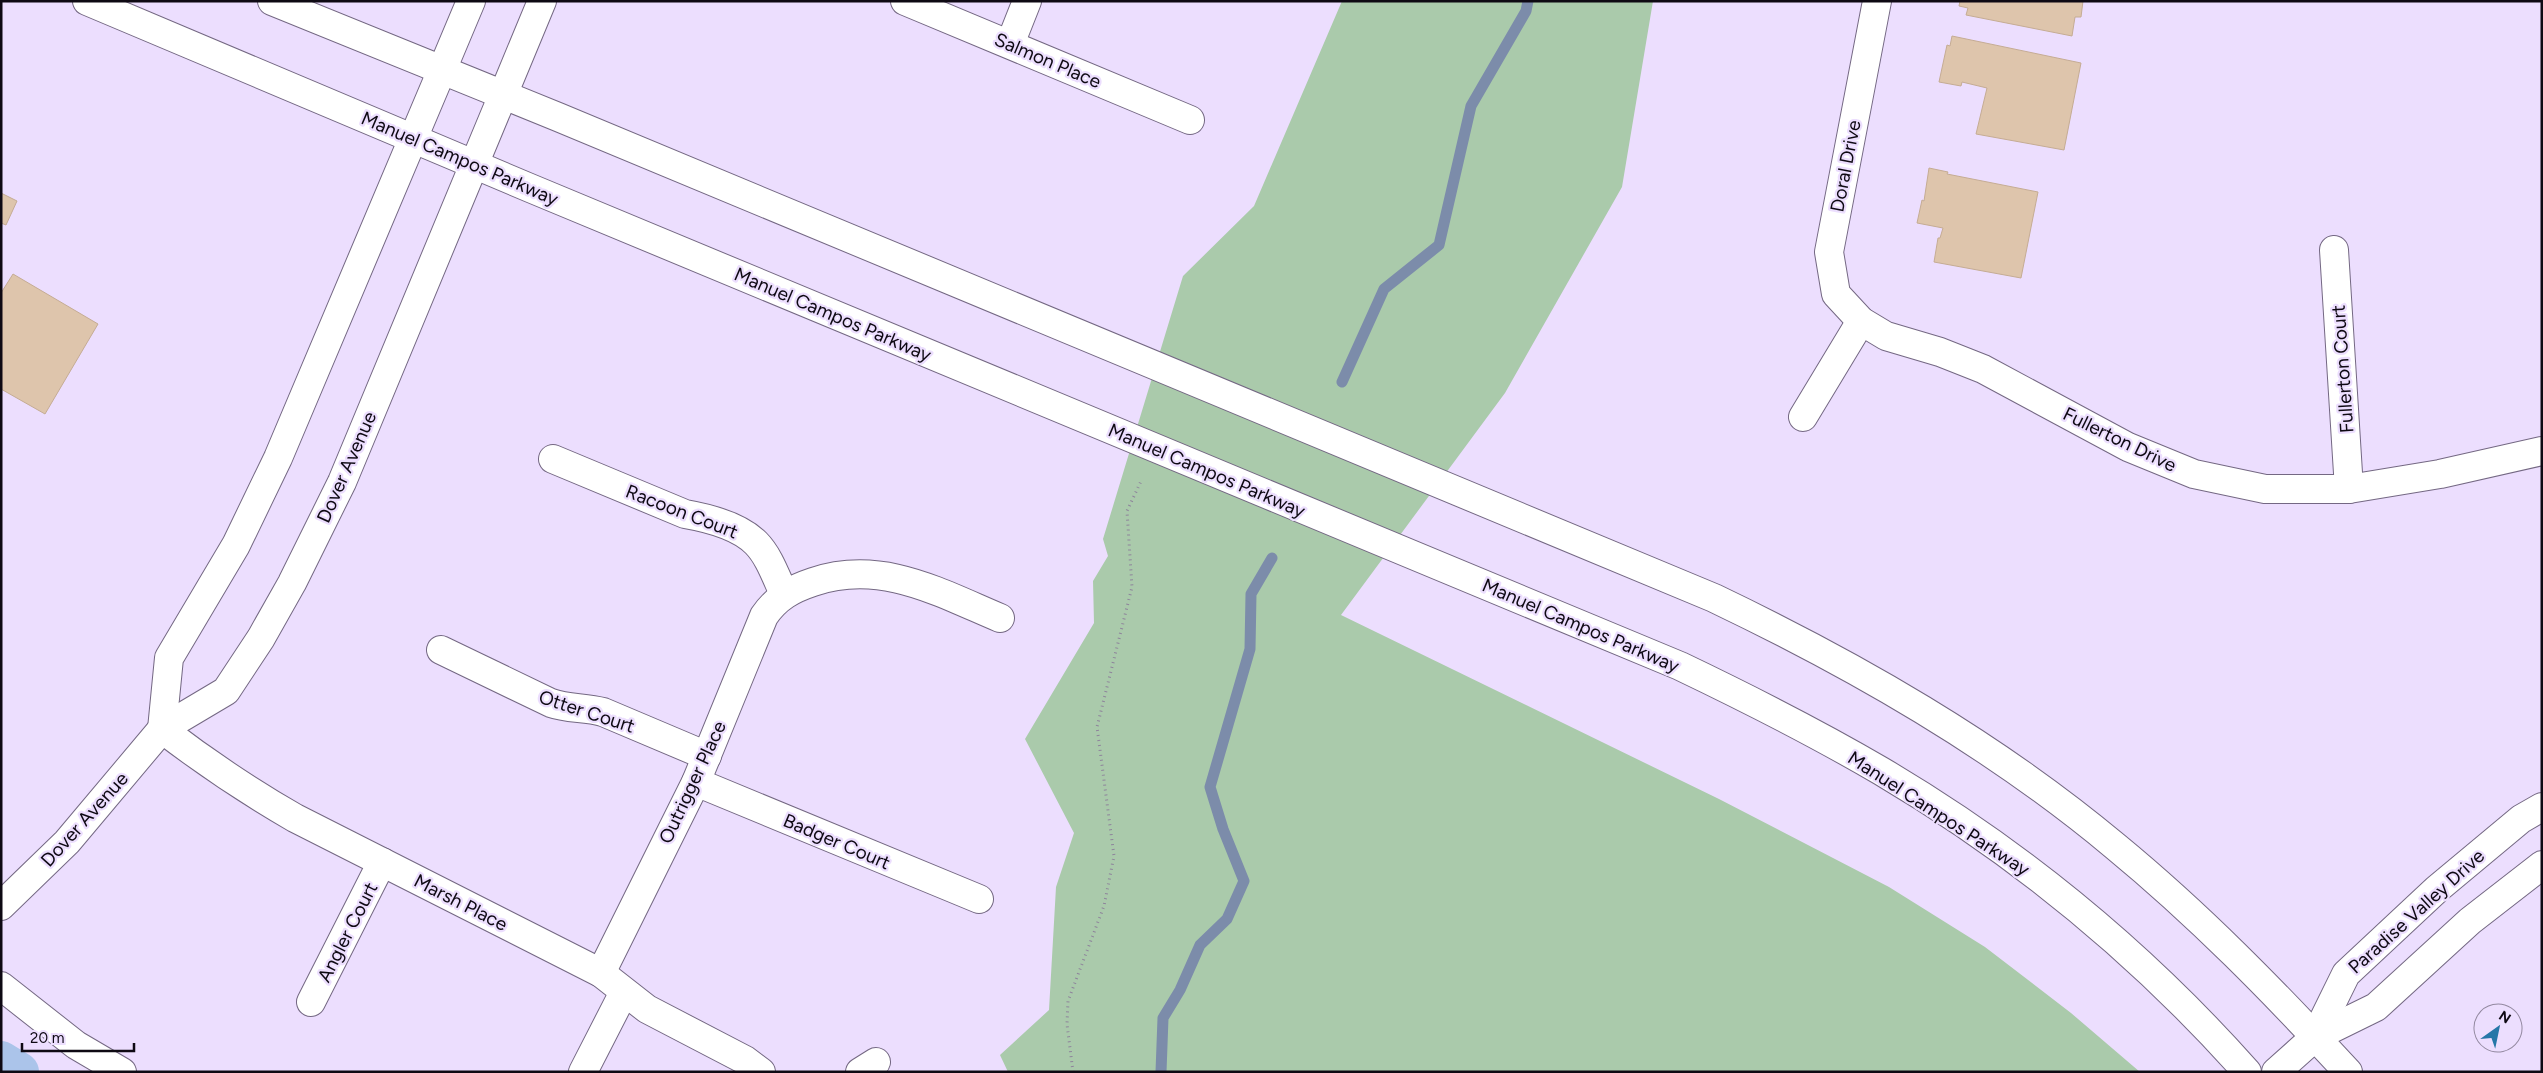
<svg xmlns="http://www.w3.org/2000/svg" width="2543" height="1073" viewBox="0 0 2543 1073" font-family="Figtree,sans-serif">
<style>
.green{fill:#aacaab}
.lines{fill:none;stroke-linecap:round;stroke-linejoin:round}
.stream{stroke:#7c8caa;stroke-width:11}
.canal{stroke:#abc4ea;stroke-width:40}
.building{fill:#dec5ac;stroke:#c5ac94}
.minor-casing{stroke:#746883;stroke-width:30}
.major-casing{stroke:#746883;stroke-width:30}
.path{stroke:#8e849b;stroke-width:3;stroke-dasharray:1 4;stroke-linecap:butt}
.minor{stroke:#fff;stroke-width:28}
.major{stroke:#fff;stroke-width:28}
.labels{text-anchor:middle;stroke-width:4.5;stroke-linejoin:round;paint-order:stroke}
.street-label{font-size:19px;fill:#0e0913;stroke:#ecdefe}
</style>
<rect width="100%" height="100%" fill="#ecdefe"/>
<path class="green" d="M 1342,1 L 1653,1 L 1622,187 L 1505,393 L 1341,615 L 1719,799 L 1889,887 L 1985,947 L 2071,1013 L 2140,1072 L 1008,1072 L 1000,1055 L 1049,1010 L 1056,887 L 1074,833 L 1025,739 L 1094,623 L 1093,581 L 1108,556 L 1103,539 L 1183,276 L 1254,206 Z"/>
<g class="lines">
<g class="stream">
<path d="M 1342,382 L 1384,289 L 1439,245 L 1471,106 L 1526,11 L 1528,1"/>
<path d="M 1161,1072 L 1163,1018 L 1180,990 L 1200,945 L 1227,919 L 1244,881 L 1223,829 L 1210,787 L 1250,649 L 1251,594 L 1272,558"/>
</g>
<path class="canal" d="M 1,1061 L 19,1072"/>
</g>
<g class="building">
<path d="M 1960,1 L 2083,1 L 2081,17 L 2075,17 L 2072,36 L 1966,15 L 1968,8 L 1959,6 Z"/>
<path d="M 1952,36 L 2081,63 L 2064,150 L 1976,134 L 1987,88 L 1962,82 L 1961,86 L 1939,82 L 1947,45 L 1950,46 Z"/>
<path d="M 1929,168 L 1948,172 L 1947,174 L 2038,192 L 2021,278 L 1934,262 L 1938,238 L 1940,238 L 1943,228 L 1917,223 L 1922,200 L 1924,201 Z"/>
<path d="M 1,193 L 17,201 L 6,225 L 1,223 Z"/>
<path d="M 13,274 L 98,324 L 45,414 L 1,389 L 1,293 Z"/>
</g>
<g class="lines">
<g class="minor-casing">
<g id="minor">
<path d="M 905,1 L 1190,120"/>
<path d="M 1877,1 L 1829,252 L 1836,294 L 1861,321 L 1886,336 L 1940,352 L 1983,369 L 2128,447 L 2194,474 L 2265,489 L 2349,489 L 2440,474 L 2542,451"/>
<path d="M 1010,44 L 1027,1"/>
<path d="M 442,70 L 471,1"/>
<path d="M 503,95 L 542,1"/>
<path d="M 2334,250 L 2349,489"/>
<path d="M 1803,417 L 1861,321"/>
<path d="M 553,459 L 685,514 C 708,518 739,526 756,543 C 769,556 776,577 784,594"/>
<path d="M 441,650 L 551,703 C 568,709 585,707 603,712 L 707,756"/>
<path d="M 162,729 C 205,762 248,791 295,818 L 601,973 L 647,1009 L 745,1060 L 761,1072"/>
<path d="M 696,782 L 979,899"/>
<path d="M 601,973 L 696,782 L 764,616 C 777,597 792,589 813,582 C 881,559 938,592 1000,618"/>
<path d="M 1,986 L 76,1045 L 122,1072"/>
<path d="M 311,1002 L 382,862"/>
<path d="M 2315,1037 L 2346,974 L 2437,889 L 2521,819 L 2542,807"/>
<path d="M 583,1072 L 624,992"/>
<path d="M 860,1072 L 876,1062"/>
<path d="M 2276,1072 L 2315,1037 L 2376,1007 L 2470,921 L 2542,865"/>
</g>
</g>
<g class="major-casing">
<g id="major">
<path d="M 87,1 L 530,188 L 1680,666 C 1749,699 1816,733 1881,771 C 2018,852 2142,954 2247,1072"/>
<path d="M 272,1 L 558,117 L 1714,598 C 1856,666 1994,745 2115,846 C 2199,915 2274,992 2348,1072"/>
<path d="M 162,729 L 169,658 L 236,545 L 278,458 L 442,70"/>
<path d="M 1,906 L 67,842 L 162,729 L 226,691 L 261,638 L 292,583 L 342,482 L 503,95"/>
</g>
</g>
<path class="path" d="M 1073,1072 L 1067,1024 L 1068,1001 L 1104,906 L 1114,856 L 1097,727 L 1132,587 L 1127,511 L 1142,479"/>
<use href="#minor" class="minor"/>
<use href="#major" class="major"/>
</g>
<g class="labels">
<g class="street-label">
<text transform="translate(1048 60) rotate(23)" y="7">Salmon Place</text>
<text transform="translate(460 158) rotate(23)" y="7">Manuel Campos Parkway</text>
<text transform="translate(1845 166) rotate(-79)" y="7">Doral Drive</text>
<text transform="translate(833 314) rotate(23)" y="7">Manuel Campos Parkway</text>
<text transform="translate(2342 369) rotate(-94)" y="7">Fullerton Court</text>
<text transform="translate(2120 439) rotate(26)" y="7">Fullerton Drive</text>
<text transform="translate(346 467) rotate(-66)" y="7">Dover Avenue</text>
<text transform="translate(1207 470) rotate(23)" y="7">Manuel Campos Parkway</text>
<text transform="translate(682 511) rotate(21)" y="7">Racoon Court</text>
<text transform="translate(1581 625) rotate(23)" y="7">Manuel Campos Parkway</text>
<text transform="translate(587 711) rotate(18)" y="7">Otter Court</text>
<text transform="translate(692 782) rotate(-65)" y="7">Outrigger Place</text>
<text transform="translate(1939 813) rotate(33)" y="7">Manuel Campos Parkway</text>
<text transform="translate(84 819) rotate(-48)" y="7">Dover Avenue</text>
<text transform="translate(837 841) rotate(23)" y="7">Badger Court</text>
<text transform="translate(461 902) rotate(27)" y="7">Marsh Place</text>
<text transform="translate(2416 911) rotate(-42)" y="7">Paradise Valley Drive</text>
<text transform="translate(347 932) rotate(-63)" y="7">Angler Court</text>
</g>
</g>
<rect width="2543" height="1073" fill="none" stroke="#0e0913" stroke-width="5"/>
<g transform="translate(2498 1028) rotate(33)"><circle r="24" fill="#ecdefe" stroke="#9389a0"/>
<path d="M0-4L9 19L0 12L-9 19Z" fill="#2577a8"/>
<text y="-8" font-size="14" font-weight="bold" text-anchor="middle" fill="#0e0913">N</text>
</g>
<path d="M22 1043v8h112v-8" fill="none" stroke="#0e0913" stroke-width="2.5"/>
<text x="30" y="1043" font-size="15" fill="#0e0913" stroke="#ecdefe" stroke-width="4" paint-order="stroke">20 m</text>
</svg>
